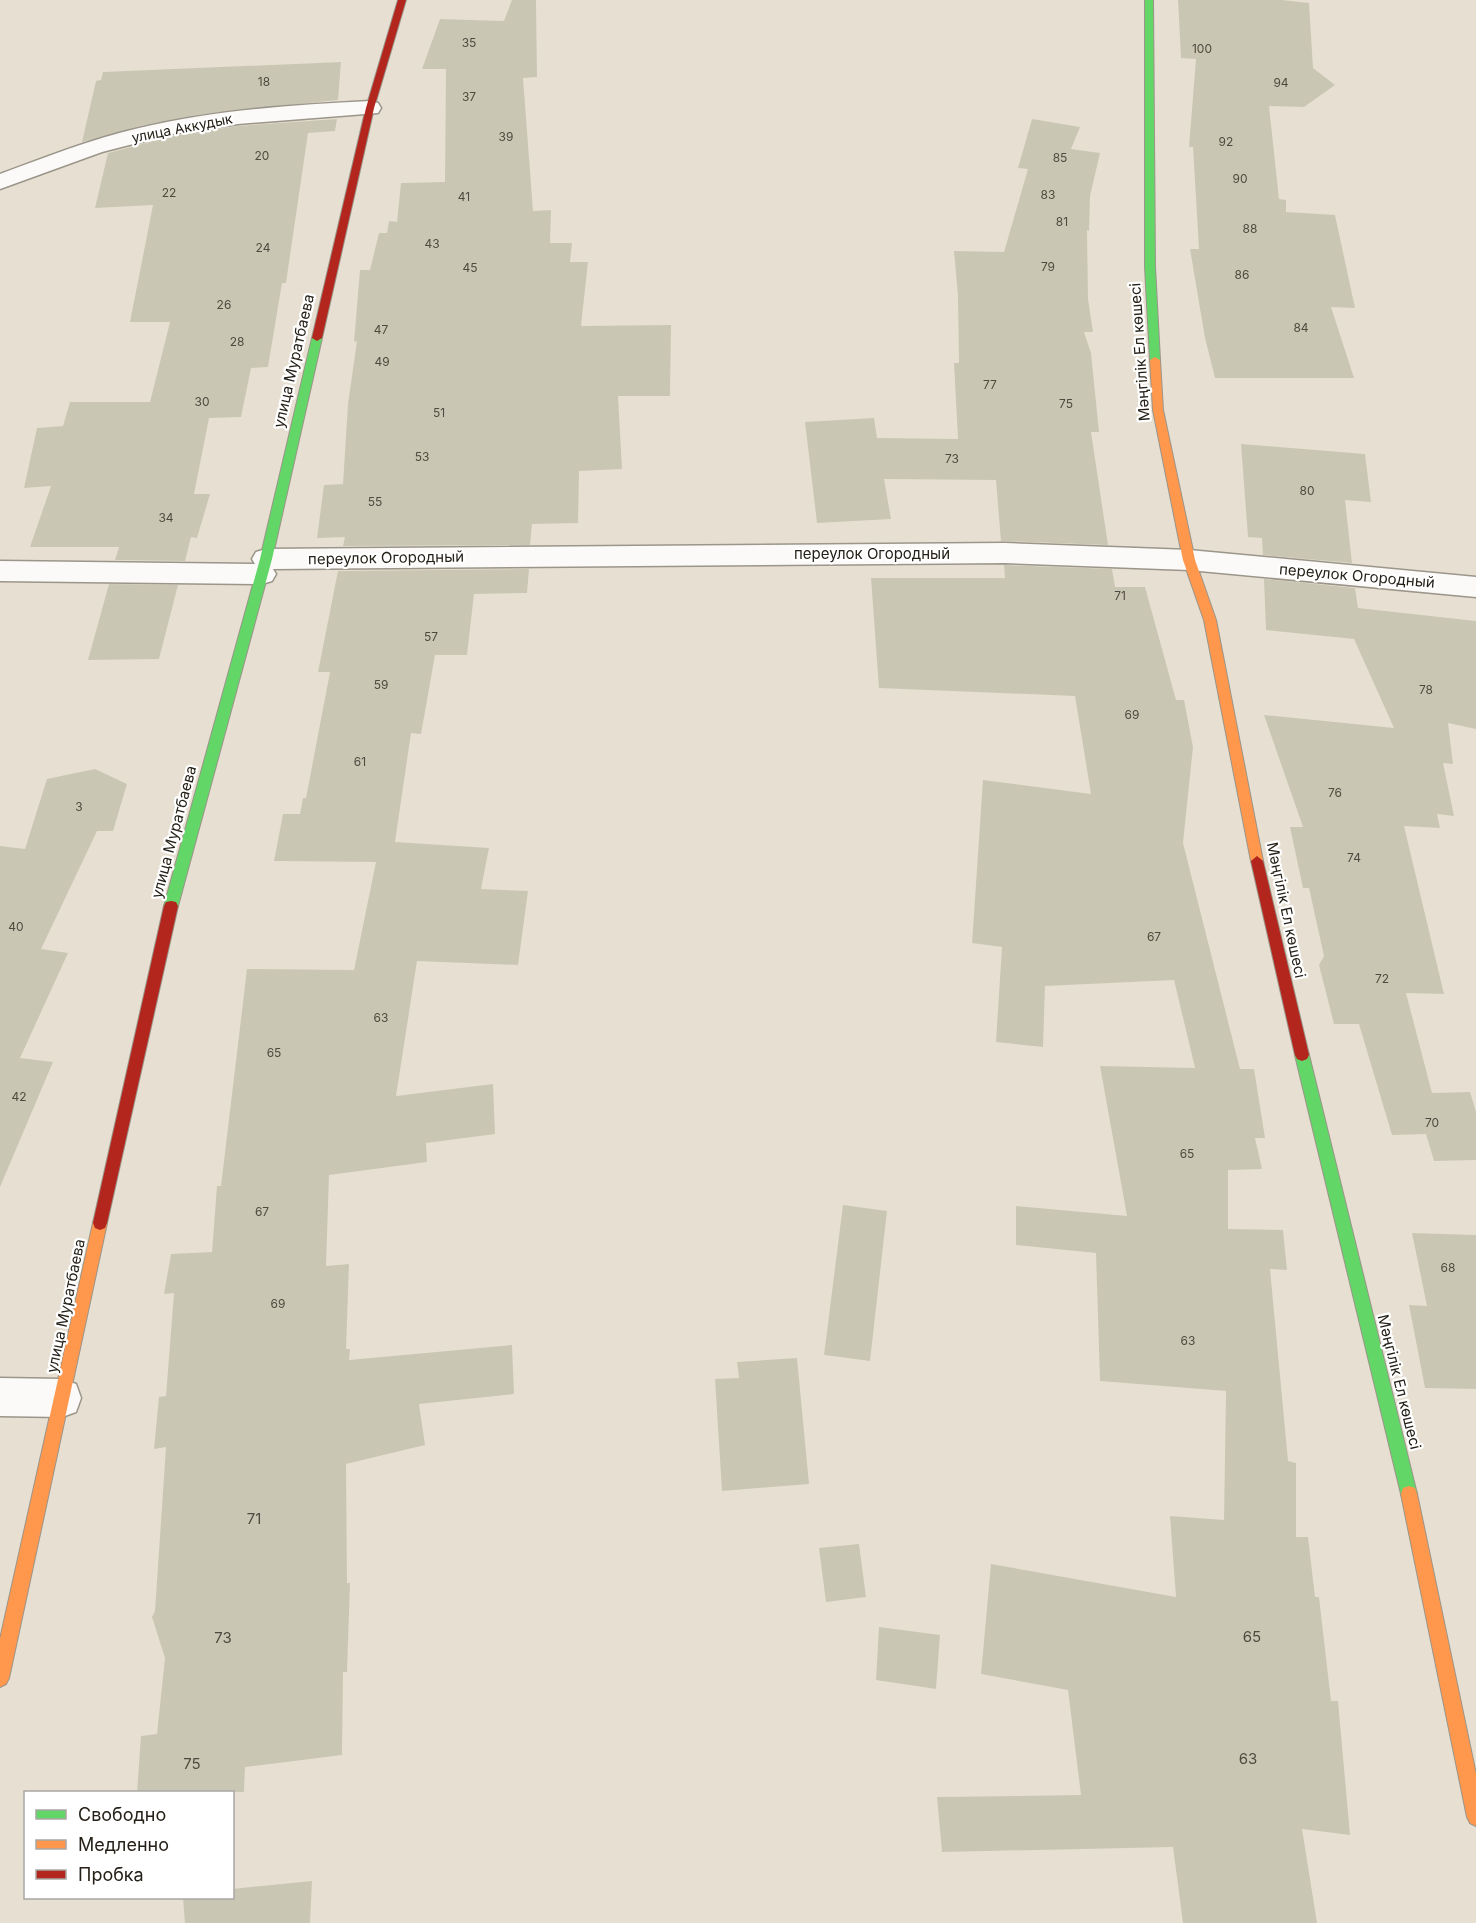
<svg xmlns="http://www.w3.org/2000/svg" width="1476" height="1923" viewBox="0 0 1476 1923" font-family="Inter,sans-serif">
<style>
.building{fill:#c9c7b4}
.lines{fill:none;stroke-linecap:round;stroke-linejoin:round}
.street-casing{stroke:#9b958a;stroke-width:3}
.fast-casing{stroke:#9b958a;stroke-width:2}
.slow-casing{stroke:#9b958a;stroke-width:2}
.jam-casing{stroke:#9b958a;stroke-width:2}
.street{fill:#fbfaf8;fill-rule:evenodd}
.fast{fill:#63d668;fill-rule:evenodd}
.slow{fill:#ff974d;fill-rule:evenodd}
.jam{fill:#b3261e;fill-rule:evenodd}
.labels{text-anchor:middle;stroke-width:4.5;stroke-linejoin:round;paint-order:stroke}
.number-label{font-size:12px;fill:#4f4a3f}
.far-street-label{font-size:14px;fill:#262118;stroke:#fff}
.street-label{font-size:15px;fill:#262118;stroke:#fff}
.near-number-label{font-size:15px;fill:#4f4a3f}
</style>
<rect width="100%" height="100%" fill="#e7e0d2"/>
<g class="building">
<path d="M 512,0 L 536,0 L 537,77 L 523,78 L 533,211 L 551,210 L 550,243 L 572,243 L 570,262 L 588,262 L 581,326 L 671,325 L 670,396 L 618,396 L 622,469 L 579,471 L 578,523 L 532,524 L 530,545 L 343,546 L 345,537 L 317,538 L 324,485 L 343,484 L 348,404 L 357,341 L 354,342 L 360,270 L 370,270 L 379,233 L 387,233 L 389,221 L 397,222 L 401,183 L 445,182 L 446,69 L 422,69 L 440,19 L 504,21 Z"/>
<path d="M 1178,0 L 1282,0 L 1309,3 L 1313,68 L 1335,85 L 1304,107 L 1269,106 L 1279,199 L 1286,200 L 1286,212 L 1335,215 L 1355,308 L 1331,307 L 1354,378 L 1215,378 L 1205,338 L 1190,249 L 1199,249 L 1193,147 L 1189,147 L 1196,59 L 1181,58 Z"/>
<path d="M 341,62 L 338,100 L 196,115 L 139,126 L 82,142 L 96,81 L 101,80 L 103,72 Z"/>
<path d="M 337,119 L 335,131 L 308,133 L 286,283 L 282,283 L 268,367 L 251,368 L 241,417 L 209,418 L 194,494 L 210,494 L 197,538 L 191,537 L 185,561 L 115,560 L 119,547 L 30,547 L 51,486 L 24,488 L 37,428 L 63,426 L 70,402 L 150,402 L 170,322 L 130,322 L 153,205 L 95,208 L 108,153 L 172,136 L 238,126 Z"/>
<path d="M 1032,119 L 1080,127 L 1071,149 L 1100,153 L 1090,196 L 1089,231 L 1087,230 L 1088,299 L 1093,332 L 1084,332 L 1091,353 L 1099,432 L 1091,432 L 1108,545 L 1001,541 L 996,480 L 884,479 L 891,519 L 817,523 L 805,422 L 874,418 L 877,438 L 958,439 L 954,363 L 959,363 L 958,296 L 954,251 L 1004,252 L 1028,169 L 1018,168 Z"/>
<path d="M 1241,444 L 1365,454 L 1371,502 L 1345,500 L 1352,563 L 1263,555 L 1262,538 L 1248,537 Z"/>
<path d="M 1004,565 L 1112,569 L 1115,587 L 1145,587 L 1176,700 L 1184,700 L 1193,747 L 1183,843 L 1240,1069 L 1254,1069 L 1265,1138 L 1255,1138 L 1262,1169 L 1228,1170 L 1228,1229 L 1283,1230 L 1287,1270 L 1270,1269 L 1288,1461 L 1296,1463 L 1296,1537 L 1308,1537 L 1315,1597 L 1319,1597 L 1331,1701 L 1338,1701 L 1350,1835 L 1302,1829 L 1317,1923 L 1183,1923 L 1173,1847 L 942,1852 L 937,1797 L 1081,1795 L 1068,1690 L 981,1674 L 991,1564 L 1176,1597 L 1170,1516 L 1224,1520 L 1226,1391 L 1100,1381 L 1096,1253 L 1016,1245 L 1016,1206 L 1127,1216 L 1100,1066 L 1195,1068 L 1174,980 L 1045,986 L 1043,1047 L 996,1042 L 1002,947 L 972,943 L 983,780 L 1091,794 L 1075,696 L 879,688 L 871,578 L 1005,578 Z"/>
<path d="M 529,569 L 527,593 L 474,594 L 467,655 L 435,655 L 421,734 L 411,733 L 395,842 L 489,848 L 481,889 L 528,891 L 518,965 L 417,961 L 396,1096 L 493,1084 L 495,1134 L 426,1143 L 427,1162 L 329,1175 L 326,1266 L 349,1264 L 346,1349 L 350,1349 L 349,1360 L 512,1345 L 514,1394 L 419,1404 L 425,1445 L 346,1464 L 347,1583 L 350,1583 L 347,1672 L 343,1672 L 342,1755 L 245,1767 L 244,1792 L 137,1792 L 141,1736 L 157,1734 L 165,1658 L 152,1617 L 155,1611 L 166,1447 L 154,1449 L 159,1397 L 166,1396 L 174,1293 L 164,1294 L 171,1254 L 212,1252 L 217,1186 L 221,1186 L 247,969 L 354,970 L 376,862 L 274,861 L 283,814 L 300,814 L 303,798 L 306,798 L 330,672 L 318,672 L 338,571 Z"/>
<path d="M 1264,579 L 1355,588 L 1358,608 L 1476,621 L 1476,729 L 1448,723 L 1453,764 L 1443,763 L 1454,816 L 1437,814 L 1440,828 L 1404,826 L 1444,994 L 1406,993 L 1432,1093 L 1470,1092 L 1476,1112 L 1476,1160 L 1434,1161 L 1426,1134 L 1392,1135 L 1359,1024 L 1334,1024 L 1319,965 L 1324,956 L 1309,888 L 1303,888 L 1290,827 L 1303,827 L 1264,715 L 1394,728 L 1354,639 L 1266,630 Z"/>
<path d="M 109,584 L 178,585 L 159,659 L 88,660 Z"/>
<path d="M 95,769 L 127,784 L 113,831 L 97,831 L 41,949 L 68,953 L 20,1058 L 53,1062 L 0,1187 L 0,846 L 25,849 L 47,779 Z"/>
<path d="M 843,1205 L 887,1211 L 870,1361 L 824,1355 Z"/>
<path d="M 1412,1233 L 1476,1235 L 1476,1389 L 1425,1388 L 1409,1305 L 1427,1306 Z"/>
<path d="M 797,1358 L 809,1484 L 722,1491 L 715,1379 L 739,1378 L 737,1362 Z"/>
<path d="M 859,1544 L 866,1597 L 826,1602 L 819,1548 Z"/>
<path d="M 879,1627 L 940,1635 L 936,1689 L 876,1680 Z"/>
<path d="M 312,1881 L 310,1923 L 185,1923 L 183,1898 L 232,1898 L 232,1889 Z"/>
</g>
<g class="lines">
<g class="street-casing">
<g id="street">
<path d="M 370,101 L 378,103 L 381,108 L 378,113 L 238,124 L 172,134 L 102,152 L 0,189 L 0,174 C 46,157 91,139 139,128 C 215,110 292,105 370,101 Z"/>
<path d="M 1005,543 L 1189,550 L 1476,577 L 1476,597 L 1189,570 L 1005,563 L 273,569 L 276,574 L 272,581 L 262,584 L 0,581 L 0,561 L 255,564 L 252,559 L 256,552 L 266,549 Z"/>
<path d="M 0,1378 L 62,1379 L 76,1384 L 81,1398 L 76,1412 L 62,1417 L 0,1416 Z"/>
</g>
</g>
<g class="fast-casing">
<g id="fast">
<path d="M 1145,0 L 1153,0 L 1155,267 L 1160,360 L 1155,363 L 1150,360 L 1145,267 Z"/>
<path d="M 317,335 L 322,338 L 272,559 L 178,906 L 176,910 L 166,910 L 164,906 L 260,559 L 312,338 Z"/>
<path d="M 1302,1049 L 1307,1051 L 1309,1055 L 1417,1494 L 1415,1500 L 1409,1502 L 1403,1500 L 1401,1494 L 1295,1055 L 1297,1051 Z"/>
</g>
</g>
<g class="slow-casing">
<g id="slow">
<path d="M 1155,357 L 1160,360 L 1163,410 L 1195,560 L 1216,620 L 1263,861 L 1257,866 L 1251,861 L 1204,620 L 1183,560 L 1153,410 L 1150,360 Z"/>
<path d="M 100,1216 L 105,1218 L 107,1223 L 9,1678 L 6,1684 L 0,1687 L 0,1639 L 93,1223 L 95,1218 Z"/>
<path d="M 1409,1486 L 1415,1488 L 1417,1494 L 1476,1774 L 1476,1826 L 1470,1823 L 1467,1817 L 1401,1494 L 1403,1488 Z"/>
</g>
</g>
<g class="jam-casing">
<g id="jam">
<path d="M 398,0 L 406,0 L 374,108 L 322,338 L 317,341 L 312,338 L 366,108 Z"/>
<path d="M 1257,856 L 1263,861 L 1309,1055 L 1307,1059 L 1302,1061 L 1297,1059 L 1295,1055 L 1251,861 Z"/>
<path d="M 171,901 L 176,902 L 178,906 L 107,1223 L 105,1228 L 100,1230 L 95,1228 L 93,1223 L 164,906 L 166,902 Z"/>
</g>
</g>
<use href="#street" class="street"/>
<use href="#fast" class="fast"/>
<use href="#slow" class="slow"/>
<use href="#jam" class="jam"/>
</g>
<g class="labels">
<g class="number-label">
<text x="469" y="47">35</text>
<text x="1202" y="53">100</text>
<text x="264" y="86">18</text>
<text x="1281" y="87">94</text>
<text x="469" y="101">37</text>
<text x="506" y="141">39</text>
<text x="1226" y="146">92</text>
<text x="262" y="160">20</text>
<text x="1060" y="162">85</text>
<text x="1240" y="183">90</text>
<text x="169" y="197">22</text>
<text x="1048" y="199">83</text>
<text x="464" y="201">41</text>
<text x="1062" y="226">81</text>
<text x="1250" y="233">88</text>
<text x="432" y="248">43</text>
<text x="263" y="252">24</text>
<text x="1048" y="271">79</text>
<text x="470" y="272">45</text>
<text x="1242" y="279">86</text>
<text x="224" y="309">26</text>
<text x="1301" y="332">84</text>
<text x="381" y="334">47</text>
<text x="237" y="346">28</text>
<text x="382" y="366">49</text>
<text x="990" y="389">77</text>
<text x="202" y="406">30</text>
<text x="1066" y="408">75</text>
<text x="439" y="417">51</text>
<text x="422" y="461">53</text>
<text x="952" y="463">73</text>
<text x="1307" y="495">80</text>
<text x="375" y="506">55</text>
<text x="166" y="522">34</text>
<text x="1120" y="600">71</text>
<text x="431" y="641">57</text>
<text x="381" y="689">59</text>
<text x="1426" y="694">78</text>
<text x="1132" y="719">69</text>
<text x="360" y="766">61</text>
<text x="1335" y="797">76</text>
<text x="79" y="811">3</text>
<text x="1354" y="862">74</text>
<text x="16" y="931">40</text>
<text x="1154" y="941">67</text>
<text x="1382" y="983">72</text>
<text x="381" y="1022">63</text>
<text x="274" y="1057">65</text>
<text x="19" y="1101">42</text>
<text x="1432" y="1127">70</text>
<text x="1187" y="1158">65</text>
<text x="262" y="1216">67</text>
<text x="1448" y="1272">68</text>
<text x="278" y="1308">69</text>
<text x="1188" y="1345">63</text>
</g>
<g class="far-street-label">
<text transform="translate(182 128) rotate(-11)" y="5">улица Аккудык</text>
</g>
<g class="street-label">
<text transform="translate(1140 352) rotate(-94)" y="5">Мәңгілік Ел көшесі</text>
<text transform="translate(294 361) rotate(-77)" y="5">улица Муратбаева</text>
<text x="872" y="559">переулок Огородный</text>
<text transform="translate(386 558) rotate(-1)" y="5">переулок Огородный</text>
<text transform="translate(1357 576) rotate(5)" y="5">переулок Огородный</text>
<text transform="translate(174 832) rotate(-75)" y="5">улица Муратбаева</text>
<text transform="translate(1286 910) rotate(78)" y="5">Мәңгілік Ел көшесі</text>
<text transform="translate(66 1306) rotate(-78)" y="5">улица Муратбаева</text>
<text transform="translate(1399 1382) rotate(76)" y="5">Мәңгілік Ел көшесі</text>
</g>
<g class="near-number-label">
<text x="254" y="1524">71</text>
<text x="1252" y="1642">65</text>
<text x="223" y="1643">73</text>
<text x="1248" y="1764">63</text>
<text x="192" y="1769">75</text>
</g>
</g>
<rect x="24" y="1791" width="210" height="108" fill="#ffffff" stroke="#a8a6a3" stroke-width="1.5"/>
<rect x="36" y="1810" width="30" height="9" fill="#63d668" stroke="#a8a6a3" stroke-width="1.5"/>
<text x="78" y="1821" font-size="18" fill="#262118">Свободно</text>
<rect x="36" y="1840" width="30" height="9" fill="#ff974d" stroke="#a8a6a3" stroke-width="1.5"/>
<text x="78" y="1851" font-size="18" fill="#262118">Медленно</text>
<rect x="36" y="1870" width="30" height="9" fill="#b3261e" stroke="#a8a6a3" stroke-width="1.5"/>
<text x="78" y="1881" font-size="18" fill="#262118">Пробка</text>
</svg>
